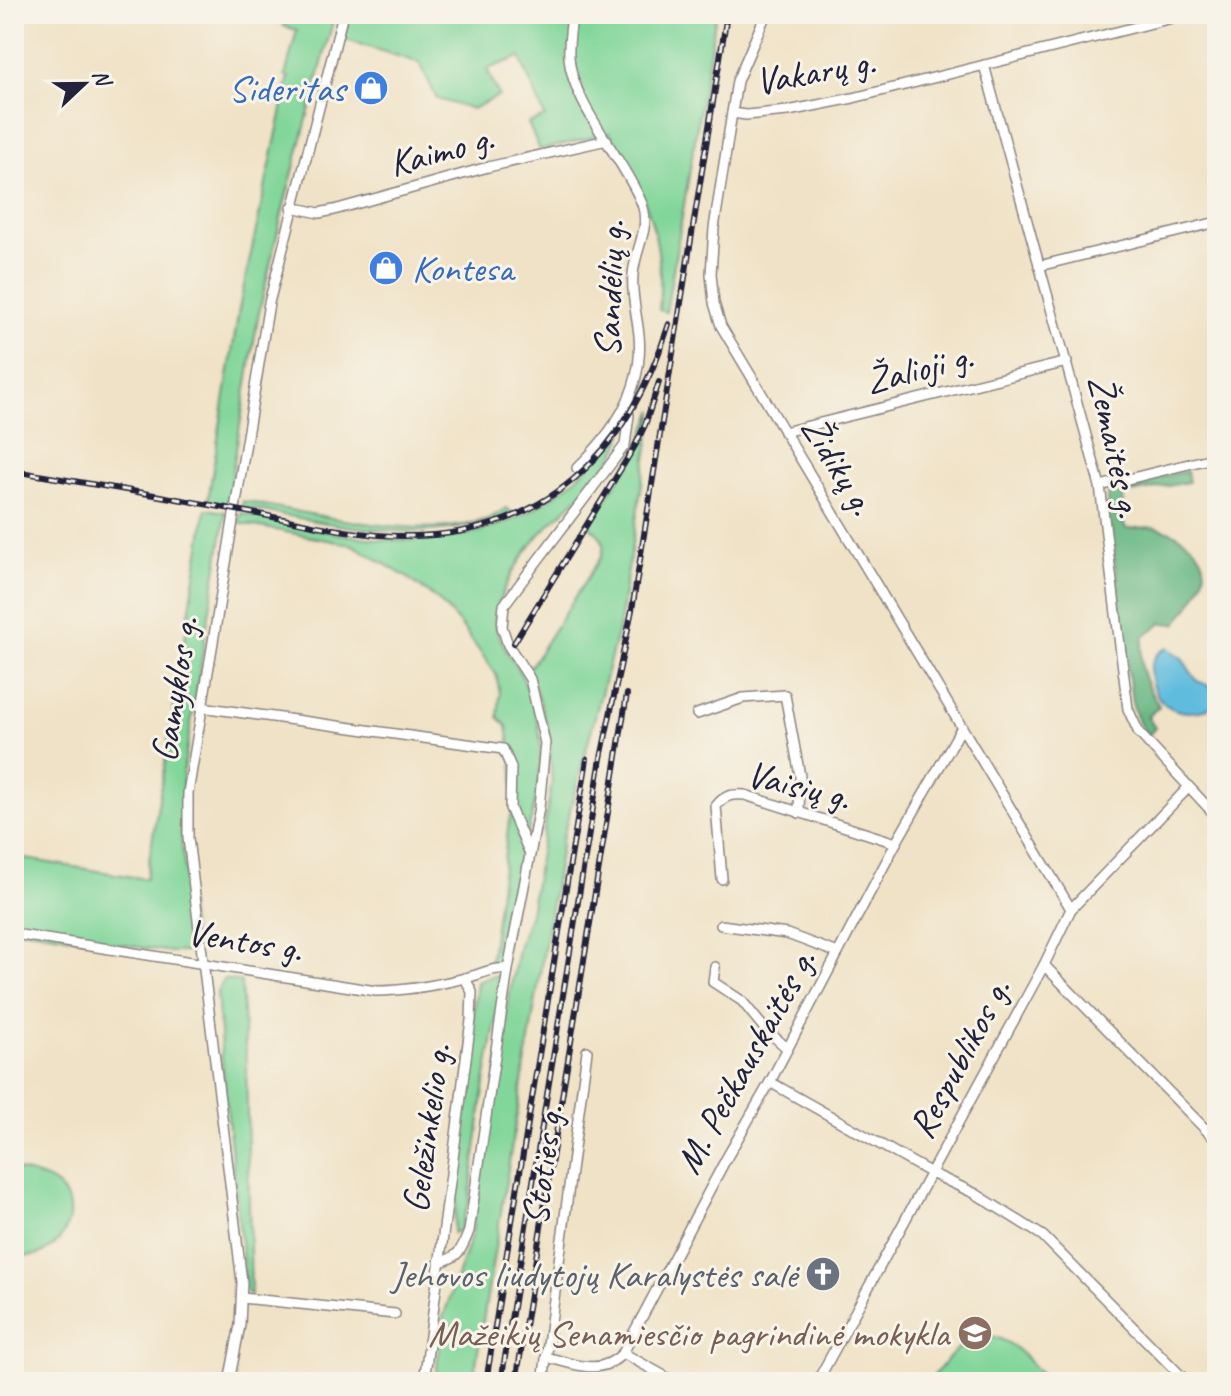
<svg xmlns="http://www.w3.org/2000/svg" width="1231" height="1396" viewBox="0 0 1231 1396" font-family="Caveat,sans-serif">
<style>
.green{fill:#81d69a;stroke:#527c6a;stroke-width:2}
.forest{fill:#68b782;stroke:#456c5e;stroke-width:2}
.water{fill:#60bcde;stroke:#416f8c;stroke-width:2}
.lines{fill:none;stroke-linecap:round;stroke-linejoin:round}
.minor-casing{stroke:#898280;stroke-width:12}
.major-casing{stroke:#898280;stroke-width:15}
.minor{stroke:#fff;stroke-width:9}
.major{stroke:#f5bf86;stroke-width:12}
.rail-casing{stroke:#22223b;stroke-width:6}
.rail{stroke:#f7f3e8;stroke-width:3;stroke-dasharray:9;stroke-linecap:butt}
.labels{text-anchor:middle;stroke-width:6;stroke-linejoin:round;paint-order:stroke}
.street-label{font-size:38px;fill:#22223b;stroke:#f7f3e8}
.shop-label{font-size:38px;fill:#366cbe;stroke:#f7f3e8;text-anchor:end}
.worship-label{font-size:38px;fill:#5b616d;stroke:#f7f3e8;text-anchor:end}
.education-label{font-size:38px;fill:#785e54;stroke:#f7f3e8;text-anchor:end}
</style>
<rect width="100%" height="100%" fill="#f7f3e8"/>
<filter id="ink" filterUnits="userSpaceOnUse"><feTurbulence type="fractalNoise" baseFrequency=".0125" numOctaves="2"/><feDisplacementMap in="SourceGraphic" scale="16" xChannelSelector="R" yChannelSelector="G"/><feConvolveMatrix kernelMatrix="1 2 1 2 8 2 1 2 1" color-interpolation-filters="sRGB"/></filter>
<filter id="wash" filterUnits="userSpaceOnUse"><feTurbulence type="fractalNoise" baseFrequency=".006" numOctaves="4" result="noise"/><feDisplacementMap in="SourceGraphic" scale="32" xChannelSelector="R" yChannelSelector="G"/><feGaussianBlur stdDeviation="1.8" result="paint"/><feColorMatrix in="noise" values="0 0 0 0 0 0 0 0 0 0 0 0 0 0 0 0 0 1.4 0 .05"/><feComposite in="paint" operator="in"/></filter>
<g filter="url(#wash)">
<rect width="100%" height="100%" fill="#f0e2c6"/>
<g class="green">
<path d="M 286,14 L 335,14 L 283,209 L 258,317 L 227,504 L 208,500 L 239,309 L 289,77 L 285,76 L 297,30 L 283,26 Z"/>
<path d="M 350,14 L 716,14 L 666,312 L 659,310 C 666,236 645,195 610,133 L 540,150 L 528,123 L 545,117 L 520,57 L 487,69 L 499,96 L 472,109 L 437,99 L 420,63 L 343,39 Z"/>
<path d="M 654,410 L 618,630 L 562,840 L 473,1382 L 435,1382 L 443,1317 L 472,1233 L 505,1019 L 519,944 L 530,913 L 552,781 L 548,729 L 529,669 L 601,557 C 607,543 601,535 589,526 L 638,448 Z"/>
<path d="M 624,425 C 622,466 566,506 540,534 C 522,555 501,587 496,614 C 492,636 512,656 521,675 C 527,687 532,702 536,715 C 553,776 520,847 509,907 C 505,925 506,944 499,961 L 490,964 L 509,821 L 515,806 L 512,758 L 507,726 L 498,717 L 500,694 L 496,674 L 459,623 L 439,601 L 408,578 L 353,545 L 239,523 L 241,513 C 290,523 342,538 392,540 C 495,544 564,506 624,425 Z"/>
<path d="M 243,501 C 305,512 455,551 506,508 L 513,513 C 422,549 334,524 242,507 Z"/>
<path d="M 206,509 L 226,512 L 183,771 L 181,836 L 193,945 L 186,952 L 171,952 L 14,928 L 14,857 L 146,879 Z"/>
<path d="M 492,976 L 498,976 L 502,984 L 483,1095 L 469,1203 L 459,1231 L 453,1233 L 460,1168 L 460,1134 L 477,982 Z"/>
<path d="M 224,979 L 241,982 L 246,1060 L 251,1295 L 246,1292 L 222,1060 L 217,992 Z"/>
<path d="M 14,1169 C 27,1173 45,1176 55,1184 C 91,1212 53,1268 14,1254 Z"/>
<path d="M 988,1335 C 1015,1340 1030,1363 1048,1382 L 941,1382 L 934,1375 C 950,1357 962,1337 988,1335 Z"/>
</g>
<path class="forest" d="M 1187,471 L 1189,482 L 1125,494 C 1121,504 1121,520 1126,529 C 1137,528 1148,526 1158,528 C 1181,533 1212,554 1203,580 C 1198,596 1186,611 1176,624 L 1162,623 L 1144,636 C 1137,666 1143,681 1159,706 L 1148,717 L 1155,728 L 1148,736 L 1139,723 L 1132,703 L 1107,500 L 1110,489 Z"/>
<path class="water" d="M 1168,648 L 1181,657 L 1197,681 L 1210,686 L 1217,701 C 1207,715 1178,715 1165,704 C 1148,690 1142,656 1168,648 Z"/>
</g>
<g filter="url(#ink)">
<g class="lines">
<g class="minor-casing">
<g id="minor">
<path d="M 572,14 C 571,28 568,43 569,57 C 572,105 624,158 642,204 C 651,229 635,248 633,275 C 631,295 637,315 639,335 C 644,390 614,432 577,468"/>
<path d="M 766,14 L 737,81 L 714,228 L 711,274 L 714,303 L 721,326 L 1071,909"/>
<path d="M 984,65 L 1100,486 L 1128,709 L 1139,733 L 1217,817"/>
<path d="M 732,113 L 746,115 L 788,111 L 853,98 L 1188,14"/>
<path d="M 292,207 L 319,213 L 334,210 L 488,167 L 607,140"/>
<path d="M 1039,266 L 1217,222"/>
<path d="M 784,432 L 1067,362"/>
<path d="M 1100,486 L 1217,457"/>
<path d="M 201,707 L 503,749 L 511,767 L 510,808 L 530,854"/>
<path d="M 697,714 L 743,698 L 785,695 L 800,776 L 799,813"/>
<path d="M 722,879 L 716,806 C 725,795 731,794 745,795 L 896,843"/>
<path d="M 721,925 L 787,934 L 838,953"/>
<path d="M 14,934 L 376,991 C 404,991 437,985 465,978 C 480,975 492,967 508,969 L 539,808 L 545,743 L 530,679 L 508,645 L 502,627 L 504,605 L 625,445 L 629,415 L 624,412"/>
<path d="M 1044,965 L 1217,1141"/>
<path d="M 715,967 L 713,982 L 742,1001 L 764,1028 L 787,1048"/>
<path d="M 770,1082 L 931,1173 L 976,1194 L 1043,1236 L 1187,1382"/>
<path d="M 439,1262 C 459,1258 462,1249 469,1231 L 508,969"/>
<path d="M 242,1298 L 395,1314"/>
<path d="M 623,1353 L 675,1382"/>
<path d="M 546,1357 C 575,1364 600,1377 623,1353 L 726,1159 L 770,1082 L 896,843 L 962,727"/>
<path d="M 229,1382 L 240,1325 L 242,1282 L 188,838 L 188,793 L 269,303 L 343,14"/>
<path d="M 424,1382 L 471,1020 L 472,992 L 465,978"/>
<path d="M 543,1382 L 587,1051"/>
<path d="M 817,1382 L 1044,965 L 1071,909 L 1188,788"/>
</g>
</g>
<g class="major-casing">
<path id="major" d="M 1213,1382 L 1217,1378"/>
</g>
<use href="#minor" class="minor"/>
<use href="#major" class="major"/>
<g class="rail-casing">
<g id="rail">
<path d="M 14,471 C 92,484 169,497 247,512 C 298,521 351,536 402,536 C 545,538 628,453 669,324"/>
<path d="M 514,643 L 635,446 L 645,425 L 659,382"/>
<path d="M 486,1382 L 587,759"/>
<path d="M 501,1382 L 601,758 L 632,610 L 727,14"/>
<path d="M 516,1382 L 627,694"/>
</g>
</g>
<use href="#rail" class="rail"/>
</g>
</g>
<defs>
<g id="shop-disc" transform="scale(1.8)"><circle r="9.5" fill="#3f7fe0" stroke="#f7f3e8"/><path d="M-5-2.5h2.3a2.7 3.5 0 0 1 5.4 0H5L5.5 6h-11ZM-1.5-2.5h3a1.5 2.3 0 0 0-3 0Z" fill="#fff"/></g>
<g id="church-disc" transform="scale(1.8)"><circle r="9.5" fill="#6b7280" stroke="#f7f3e8"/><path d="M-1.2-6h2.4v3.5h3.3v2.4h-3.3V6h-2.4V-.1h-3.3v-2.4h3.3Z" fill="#fff"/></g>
<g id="school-disc" transform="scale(1.8)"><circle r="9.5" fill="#8d6e63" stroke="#f7f3e8"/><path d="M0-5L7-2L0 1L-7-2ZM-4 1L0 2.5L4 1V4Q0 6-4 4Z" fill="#fff"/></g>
</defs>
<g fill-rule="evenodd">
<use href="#shop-disc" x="371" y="88"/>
<use href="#shop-disc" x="386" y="268"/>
<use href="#church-disc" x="823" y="1274"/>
<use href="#school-disc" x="975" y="1333"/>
</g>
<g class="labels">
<g class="street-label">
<text transform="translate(815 71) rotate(-10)" y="13">Vakarų g.</text>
<text transform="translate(441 150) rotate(-15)" y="13">Kaimo g.</text>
<text transform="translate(609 289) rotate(-88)" y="13">Sandėlių g.</text>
<text transform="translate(919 368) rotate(-14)" y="13">Žalioji g.</text>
<text transform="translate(1116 446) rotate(78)" y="13">Žemaitės g.</text>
<text transform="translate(839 465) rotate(59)" y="13">Židikų g.</text>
<text transform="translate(174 689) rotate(-81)" y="13">Gamyklos g.</text>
<text transform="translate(799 785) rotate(14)" y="13">Vaisių g.</text>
<text transform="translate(245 940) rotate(9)" y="13">Ventos g.</text>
<text transform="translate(959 1058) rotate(-62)" y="13">Respublikos g.</text>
<text transform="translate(745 1061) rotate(-61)" y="13">M. Pečkauskaitės g.</text>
<text transform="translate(426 1128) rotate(-82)" y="13">Geležinkelio g.</text>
<text transform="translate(542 1165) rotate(-82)" y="13">Stoties g.</text>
</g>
<g class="shop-label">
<text x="345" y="101">Sideritas</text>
<text x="412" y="281" text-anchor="start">Kontesa</text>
</g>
<g class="worship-label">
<text x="797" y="1287">Jehovos liudytojų Karalystės salė</text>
</g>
<g class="education-label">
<text x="949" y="1346">Mažeikių Senamiesčio pagrindinė mokykla</text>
</g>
</g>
<rect width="1231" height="1396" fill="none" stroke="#f7f3e8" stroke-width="48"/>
<g transform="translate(84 84) rotate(68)" stroke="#f7f3e8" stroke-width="6" paint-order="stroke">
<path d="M0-6L14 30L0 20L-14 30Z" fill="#22223b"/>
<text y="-12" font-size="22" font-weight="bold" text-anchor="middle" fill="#22223b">N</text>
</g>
</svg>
